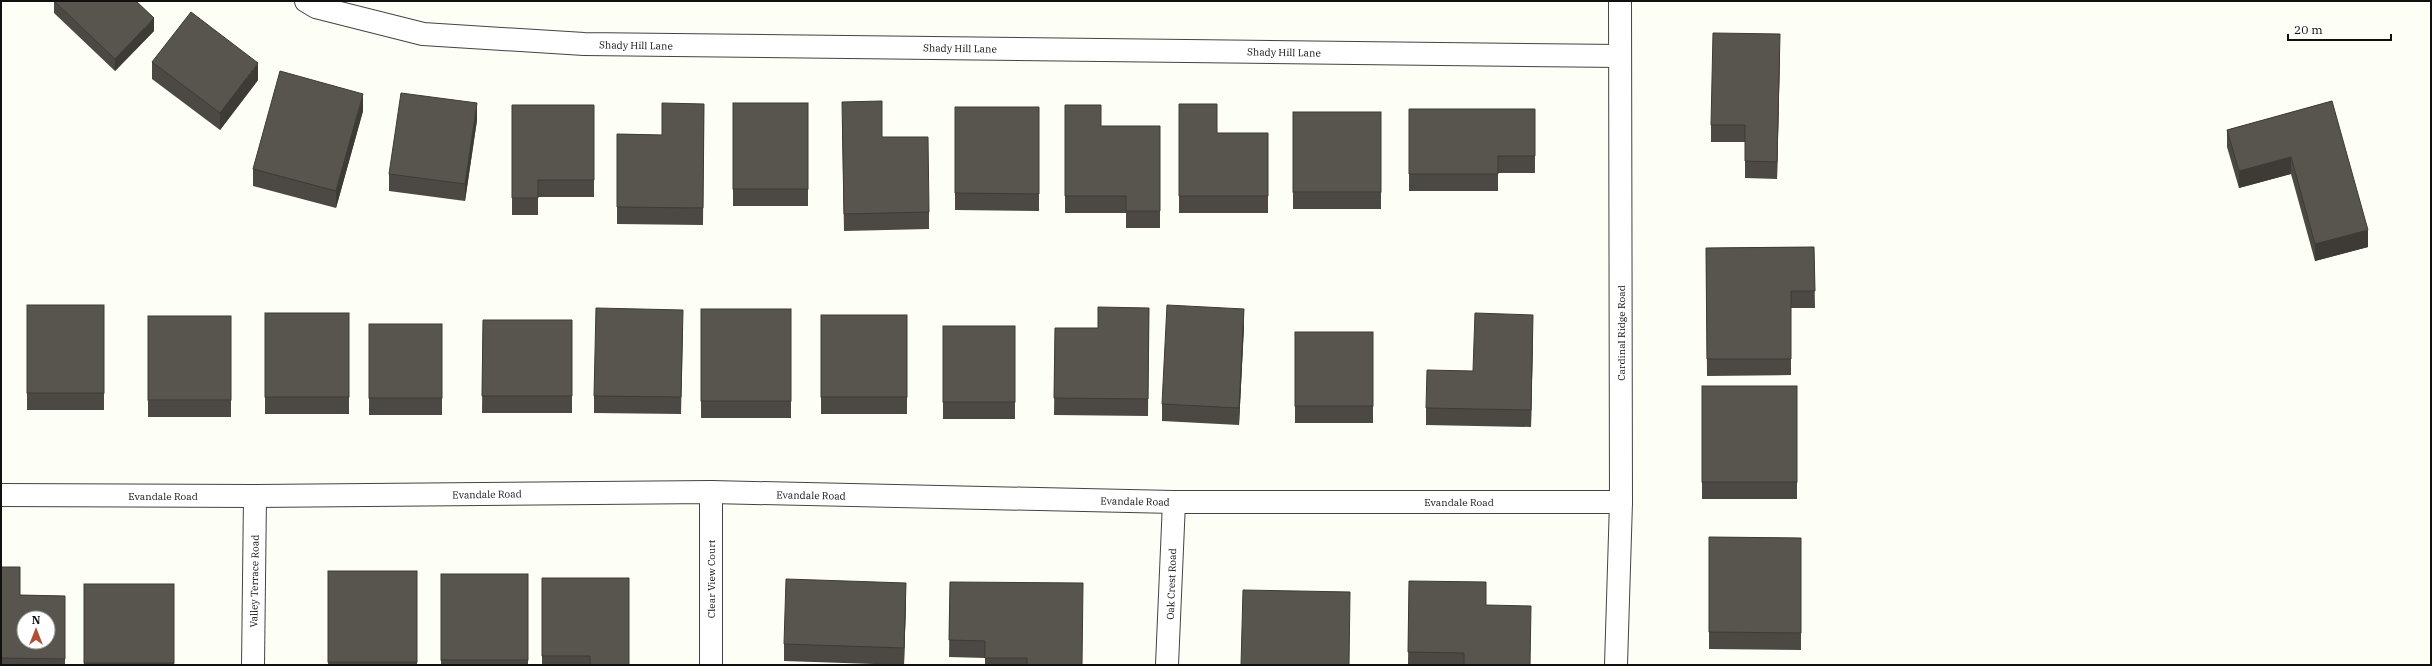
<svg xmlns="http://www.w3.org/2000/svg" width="2432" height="666" viewBox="0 0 2432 666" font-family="'IBM Plex Serif',serif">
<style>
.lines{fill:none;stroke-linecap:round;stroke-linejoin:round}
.minor-casing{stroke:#434343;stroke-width:24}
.minor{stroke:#fff;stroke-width:22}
.wall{fill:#4c4843}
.shaded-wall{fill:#3e3b37}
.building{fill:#58544e;stroke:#3e3b37;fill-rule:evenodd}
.labels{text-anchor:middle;stroke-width:4;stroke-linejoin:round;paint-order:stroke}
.street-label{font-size:10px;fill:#101010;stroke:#fff}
</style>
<rect width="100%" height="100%" fill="#fdfef5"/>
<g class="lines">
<g class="minor-casing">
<g id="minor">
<path d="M 306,1 L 316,7 L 423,34 L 584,44 L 1620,56"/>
<path d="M 1,495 L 255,496 L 711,492 L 1174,502 L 1621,502"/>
<path d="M 253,665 L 255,496"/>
<path d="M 711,665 L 711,492"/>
<path d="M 1167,665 L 1174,502"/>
<path d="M 1616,665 L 1621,502 L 1620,1"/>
</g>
</g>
<use href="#minor" class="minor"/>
</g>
<g class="wall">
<path d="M 54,1 L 154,31 L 115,71 L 54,13 Z"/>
<path d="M 1780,51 L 1777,179 L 1745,178 L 1745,142 L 1711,142 L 1711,125 Z"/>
<path d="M 152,62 L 258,80 L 220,130 L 152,79 Z"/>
<path d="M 2332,101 L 2368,247 L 2315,261 L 2291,174 L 2239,188 L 2227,147 L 2227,130 Z"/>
<rect x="733" y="103" width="75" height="103"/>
<path d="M 704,104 L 703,225 L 617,224 L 617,134 L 662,135 Z"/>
<path d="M 1179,104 L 1217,133 L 1268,133 L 1268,213 L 1179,213 Z"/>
<path d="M 512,105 L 594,105 L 594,197 L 538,197 L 538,215 L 512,215 Z"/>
<path d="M 1065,105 L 1101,126 L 1160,126 L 1160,228 L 1126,228 L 1126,213 L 1065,213 Z"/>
<path d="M 955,107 L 1039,107 L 1039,211 L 955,210 Z"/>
<path d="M 1409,109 L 1535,109 L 1535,173 L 1498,173 L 1498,191 L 1409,191 Z"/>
<path d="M 363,111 L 336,208 L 253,186 L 253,169 Z"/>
<rect x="1293" y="112" width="88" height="97"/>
<path d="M 842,119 L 882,137 L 929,212 L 929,229 L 844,231 Z"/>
<path d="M 477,120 L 465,201 L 389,191 L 389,174 Z"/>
<path d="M 1814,247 L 1815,308 L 1791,308 L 1791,375 L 1707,376 L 1706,248 Z"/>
<rect x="27" y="305" width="77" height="105"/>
<path d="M 1149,308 L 1148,416 L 1054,415 L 1055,328 L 1098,328 Z"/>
<rect x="701" y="309" width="90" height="109"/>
<rect x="265" y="313" width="84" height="101"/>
<rect x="821" y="315" width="86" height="99"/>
<rect x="148" y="316" width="83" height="101"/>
<path d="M 483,320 L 572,320 L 572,413 L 482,413 Z"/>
<rect x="369" y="324" width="73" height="91"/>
<rect x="943" y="326" width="72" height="93"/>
<path d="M 1244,326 L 1239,425 L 1162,421 L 1162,404 Z"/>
<path d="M 683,327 L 681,414 L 594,413 L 594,396 Z"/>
<rect x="1295" y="332" width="78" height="91"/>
<path d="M 1533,332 L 1531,427 L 1426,425 L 1426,408 L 1473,371 Z"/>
<rect x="1702" y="386" width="95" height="113"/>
<path d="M 1709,537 L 1801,538 L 1801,650 L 1709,649 Z"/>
<path d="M 1,567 L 20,595 L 65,596 L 65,665 L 1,665 Z"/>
<rect x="328" y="571" width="89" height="94"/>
<rect x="441" y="574" width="87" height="91"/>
<path d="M 542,578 L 629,665 L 542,665 Z"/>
<path d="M 1409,581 L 1486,605 L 1531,665 L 1408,665 Z"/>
<path d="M 950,582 L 1082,665 L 985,665 L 985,658 L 949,657 Z"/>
<rect x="84" y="584" width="90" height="81"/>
<path d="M 906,600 L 904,665 L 784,661 L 784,644 Z"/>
</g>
<g class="shaded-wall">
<path d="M 154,18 L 154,31 L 115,71 L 115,59 Z"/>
<path d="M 1780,34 L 1780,51 L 1777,179 L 1777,162 Z"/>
<path d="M 258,63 L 258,80 L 220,130 L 220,113 Z"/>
<path d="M 363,94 L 363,111 L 336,208 L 336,191 Z"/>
<path d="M 477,103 L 477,120 L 465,201 L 465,184 Z"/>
<path d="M 2291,157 L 2291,174 L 2239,188 L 2239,171 Z"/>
<path d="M 2368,230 L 2368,247 L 2315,261 L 2315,244 Z"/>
<path d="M 1244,309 L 1244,326 L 1239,425 L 1239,408 Z"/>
<path d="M 1533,315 L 1533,332 L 1531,427 L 1531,410 Z"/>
<path d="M 906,583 L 906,600 L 904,665 L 904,648 Z"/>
</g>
<g class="building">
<path d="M 54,1 L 136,1 L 154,18 L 115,59 Z"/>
<path d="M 191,12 L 258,63 L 220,113 L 152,62 Z"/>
<path d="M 1713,33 L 1780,34 L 1777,162 L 1745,161 L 1745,125 L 1711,125 Z"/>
<path d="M 280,71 L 363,94 L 336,191 L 253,169 Z"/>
<path d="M 401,93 L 477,103 L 465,184 L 389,174 Z"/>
<path d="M 882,101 L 882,137 L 928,137 L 929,212 L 844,214 L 842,102 Z"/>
<path d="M 2332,101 L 2368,230 L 2315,244 L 2291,157 L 2239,171 L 2227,130 Z"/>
<path d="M 662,103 L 704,104 L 703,208 L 617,207 L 617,134 L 662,135 Z"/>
<rect x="733" y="103" width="75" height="86"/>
<path d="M 1179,104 L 1217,104 L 1217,133 L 1268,133 L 1268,196 L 1179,196 Z"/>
<path d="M 512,105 L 594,105 L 594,180 L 538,180 L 538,198 L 512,198 Z"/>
<path d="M 1065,105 L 1101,105 L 1101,126 L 1160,126 L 1160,211 L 1126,211 L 1126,196 L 1065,196 Z"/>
<path d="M 955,107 L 1039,107 L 1039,194 L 955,193 Z"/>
<path d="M 1409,109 L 1535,109 L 1535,156 L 1498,156 L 1498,174 L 1409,174 Z"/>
<rect x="1293" y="112" width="88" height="80"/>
<path d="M 1814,247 L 1815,291 L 1791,291 L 1791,359 L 1707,359 L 1706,248 Z"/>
<rect x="27" y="305" width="77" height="88"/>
<path d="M 1167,305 L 1244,309 L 1239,408 L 1162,404 Z"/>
<path d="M 1098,307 L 1149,308 L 1148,399 L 1054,398 L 1055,328 L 1098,328 Z"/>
<path d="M 596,308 L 683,310 L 681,397 L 594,396 Z"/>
<rect x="701" y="309" width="90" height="92"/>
<rect x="265" y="313" width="84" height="84"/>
<path d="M 1475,313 L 1533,315 L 1531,410 L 1426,408 L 1427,370 L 1473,371 Z"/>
<rect x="821" y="315" width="86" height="82"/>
<rect x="148" y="316" width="83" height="84"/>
<path d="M 483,320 L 572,320 L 572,396 L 482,396 Z"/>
<rect x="369" y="324" width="73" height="74"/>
<rect x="943" y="326" width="72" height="76"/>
<rect x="1295" y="332" width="78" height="74"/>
<rect x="1702" y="386" width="95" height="96"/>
<path d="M 1709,537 L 1801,538 L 1801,633 L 1709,632 Z"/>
<path d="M 1,567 L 20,567 L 20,595 L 65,596 L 65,659 L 1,658 ZM 24,618 L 48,618 L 48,642 L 24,642 Z"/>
<rect x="328" y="571" width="89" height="91"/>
<rect x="441" y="574" width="87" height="86"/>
<path d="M 542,578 L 629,578 L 629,665 L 590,665 L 590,656 L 542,656 Z"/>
<path d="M 786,579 L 906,583 L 904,648 L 784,644 Z"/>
<path d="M 1409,581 L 1486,582 L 1486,605 L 1531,606 L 1530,665 L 1464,665 L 1464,653 L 1408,652 Z"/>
<path d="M 950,582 L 1083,583 L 1082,665 L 1027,665 L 1027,658 L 985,658 L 985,641 L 949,640 Z"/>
<rect x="84" y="584" width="90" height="79"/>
<path d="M 1243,590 L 1350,592 L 1349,665 L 1241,665 Z"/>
</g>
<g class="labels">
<g class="street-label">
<text transform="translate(636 45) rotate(1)" y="4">Shady Hill Lane</text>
<text transform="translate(960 48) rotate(1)" y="4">Shady Hill Lane</text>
<text transform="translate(1284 52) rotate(1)" y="4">Shady Hill Lane</text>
<text transform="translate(1621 333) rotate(-90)" y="4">Cardinal Ridge Road</text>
<text transform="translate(487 494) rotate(-1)" y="4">Evandale Road</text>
<text transform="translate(811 495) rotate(1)" y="4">Evandale Road</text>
<text x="163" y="500">Evandale Road</text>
<text transform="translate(1135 501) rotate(1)" y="4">Evandale Road</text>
<text x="1459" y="506">Evandale Road</text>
<text transform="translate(711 579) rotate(-90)" y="4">Clear View Court</text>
<text transform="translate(254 581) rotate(-89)" y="4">Valley Terrace Road</text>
<text transform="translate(1171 584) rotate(-88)" y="4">Oak Crest Road</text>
</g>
</g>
<rect width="2432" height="666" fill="none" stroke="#101010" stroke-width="4"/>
<g transform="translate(36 630)"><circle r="19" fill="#ffffff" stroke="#9f9f9f"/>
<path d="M0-3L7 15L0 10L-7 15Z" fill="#b04f38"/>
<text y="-6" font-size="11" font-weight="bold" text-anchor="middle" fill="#101010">N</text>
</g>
<path d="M2288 34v6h103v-6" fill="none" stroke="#101010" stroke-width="2"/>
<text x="2294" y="34" font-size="12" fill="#101010" stroke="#ffffff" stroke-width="3" paint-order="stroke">20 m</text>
</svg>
